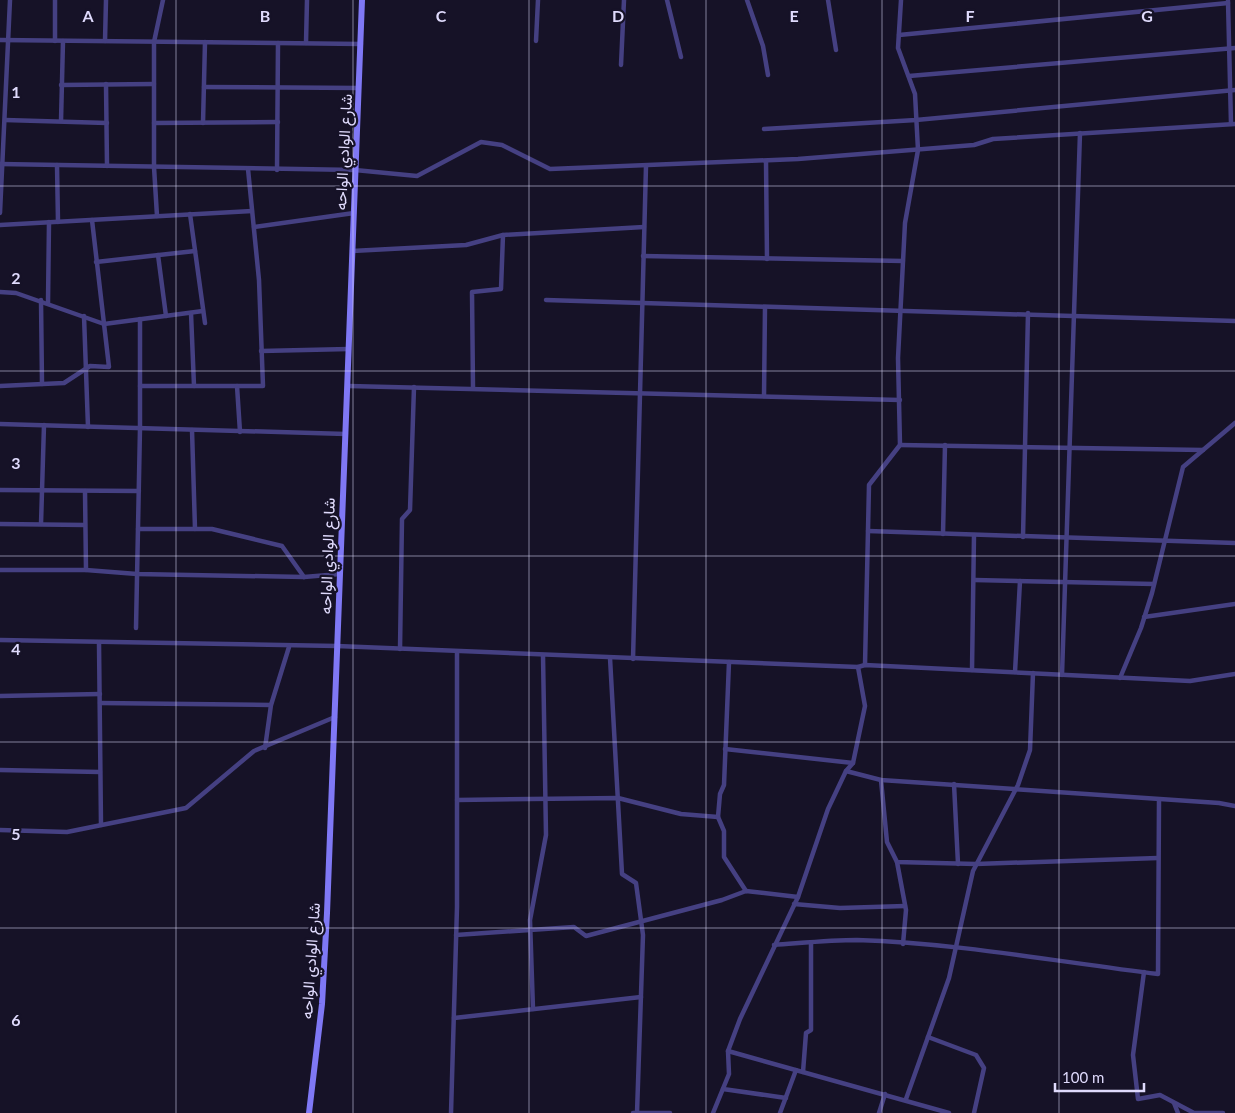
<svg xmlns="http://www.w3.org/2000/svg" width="1235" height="1113" viewBox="0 0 1235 1113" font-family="Lato,Vazirmatn,sans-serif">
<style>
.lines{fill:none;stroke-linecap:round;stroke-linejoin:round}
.minor{stroke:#454082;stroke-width:4.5}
.secondary{stroke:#7f78f5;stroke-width:6}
.grid{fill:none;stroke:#dfdafc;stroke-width:1;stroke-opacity:0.55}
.labels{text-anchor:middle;stroke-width:4.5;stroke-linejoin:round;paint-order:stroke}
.street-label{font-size:16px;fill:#dfdafc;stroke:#161227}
.grid-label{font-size:16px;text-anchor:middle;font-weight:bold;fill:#dfdafc;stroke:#161227;stroke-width:4.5;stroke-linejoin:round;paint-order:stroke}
</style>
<rect width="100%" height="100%" fill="#161227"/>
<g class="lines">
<g class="minor">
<path d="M 55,0 L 55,41"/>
<path d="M 667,0 L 681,57"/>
<path d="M 747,0 L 763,46 L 768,75"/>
<path d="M 828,0 L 836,50"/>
<path d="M 1228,1 L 1231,124"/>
<path d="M 899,35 L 1228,3"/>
<path d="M 0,40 L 361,44"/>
<path d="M 105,41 L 106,0"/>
<path d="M 536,41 L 538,0"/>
<path d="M 306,43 L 307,0"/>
<path d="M 621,65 L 624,0"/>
<path d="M 909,76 L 1235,48"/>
<path d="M 106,84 L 107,166"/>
<path d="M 61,85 L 154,84"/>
<path d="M 204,87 L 359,88"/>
<path d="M 5,120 L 107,123"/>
<path d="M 61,121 L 63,41"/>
<path d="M 154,123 L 278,122"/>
<path d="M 203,123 L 205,42"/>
<path d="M 764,129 L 916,120 L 1235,90"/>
<path d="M 766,161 L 767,259"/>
<path d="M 0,164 L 355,170 L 417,176 L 481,142 L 502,145 L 550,169 L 798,159 L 974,145 L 993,139 L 1235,124"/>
<path d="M 57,165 L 58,222"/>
<path d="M 277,170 L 278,43"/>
<path d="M 0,213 L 10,0"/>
<path d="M 190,214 L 205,323"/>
<path d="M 157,216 L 154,167 L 154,42 L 163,0"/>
<path d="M 0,225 L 252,211"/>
<path d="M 254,227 L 354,213"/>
<path d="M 352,251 L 466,245 L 503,235 L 644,227"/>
<path d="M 158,255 L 166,316"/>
<path d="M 643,256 L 903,261"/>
<path d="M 96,262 L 195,251"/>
<path d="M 0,292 L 16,293 L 104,324 L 203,311"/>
<path d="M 41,300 L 42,384"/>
<path d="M 546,300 L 1235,321"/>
<path d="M 48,303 L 49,222"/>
<path d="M 191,313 L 194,386"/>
<path d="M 84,316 L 88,427"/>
<path d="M 261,351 L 349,349"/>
<path d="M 0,386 L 64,383 L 90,366 L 109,367 L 92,220"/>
<path d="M 140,386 L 263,386 L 259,280 L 248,169"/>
<path d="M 237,386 L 240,432"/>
<path d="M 349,386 L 900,400"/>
<path d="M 473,388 L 472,292 L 501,289 L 503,235"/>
<path d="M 764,396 L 765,307"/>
<path d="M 0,424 L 346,434"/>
<path d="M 192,430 L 195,529"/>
<path d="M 900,445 L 1203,450"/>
<path d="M 0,490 L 139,491"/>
<path d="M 85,491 L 86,570"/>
<path d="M 0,524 L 85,525"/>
<path d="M 41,524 L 44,425"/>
<path d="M 138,529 L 212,529 L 282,546 L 304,577"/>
<path d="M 868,531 L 1235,543"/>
<path d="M 943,534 L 945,445"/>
<path d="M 1023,537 L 1028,313"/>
<path d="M 0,570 L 86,570 L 137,574 L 304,577 L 340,574"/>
<path d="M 975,580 L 1154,584"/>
<path d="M 1144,617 L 1235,604"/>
<path d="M 136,628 L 140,428 L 140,319"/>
<path d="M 0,640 L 337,646 L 858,667 L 865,665 L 1190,681 L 1235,674"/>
<path d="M 99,643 L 101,825"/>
<path d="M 400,649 L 402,519 L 410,510 L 414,387"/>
<path d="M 610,658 L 622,874 L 636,883 L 643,935 L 637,1113"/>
<path d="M 633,659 L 646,166"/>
<path d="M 865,665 L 869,485 L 900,445 L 898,358 L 905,223 L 918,150 L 915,94 L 898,48 L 901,0"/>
<path d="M 972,670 L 974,535"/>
<path d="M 1015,672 L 1020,581"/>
<path d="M 1062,675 L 1080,133"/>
<path d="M 1120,678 L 1141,628 L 1152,593 L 1183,467 L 1235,423"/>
<path d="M 0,696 L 100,694"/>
<path d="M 100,703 L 271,705"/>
<path d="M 265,748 L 271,705 L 289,647"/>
<path d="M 725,749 L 853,763"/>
<path d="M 0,770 L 100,772"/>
<path d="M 846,771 L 881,780 L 1219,803 L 1235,806"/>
<path d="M 881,780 L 887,842 L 897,862 L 976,864 L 1158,858"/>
<path d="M 954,784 L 958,864"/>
<path d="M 457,800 L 618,798 L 681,814 L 718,817 L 720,794 L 724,785 L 729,662"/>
<path d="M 718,817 L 724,831 L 724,857 L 746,891"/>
<path d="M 0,830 L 67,832 L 186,808 L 254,751 L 335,717"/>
<path d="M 897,862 L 906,910 L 903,944"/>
<path d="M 794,904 L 840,908 L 905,906"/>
<path d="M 456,935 L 574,927 L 586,936 L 722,900 L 746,891 L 798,897"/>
<path d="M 774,945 C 802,943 830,940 857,940 C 958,943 1059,962 1158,974 L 1159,800"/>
<path d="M 1144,972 L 1133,1055 L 1138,1099 L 1160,1095 L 1194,1113 L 1223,1113"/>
<path d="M 533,1009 L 530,920 L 546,835 L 543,655"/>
<path d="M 454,1018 L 641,997"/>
<path d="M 928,1037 L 976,1055 L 984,1068 L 974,1113"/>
<path d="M 728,1051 L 949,1113"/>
<path d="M 803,1072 L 806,1033 L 811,1030 L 811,943"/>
<path d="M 723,1089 L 786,1098"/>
<path d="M 906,1099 L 949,978 L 973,871 L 1018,785 L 1030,750 L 1033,673"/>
<path d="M 1174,1103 L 1178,1113"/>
<path d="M 451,1113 L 457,907 L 457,652"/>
<path d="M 633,1113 L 670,1113"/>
<path d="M 713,1113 L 729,1074 L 728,1051 L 740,1019 L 798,897 L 828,809 L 846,771 L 853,763 L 865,706 L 858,667"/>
<path d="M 780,1113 L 796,1070"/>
<path d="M 879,1113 L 885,1094"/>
</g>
<path class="secondary" d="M 309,1113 L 322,1004 L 327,913 L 362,0"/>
</g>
<path class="grid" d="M 176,0 L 176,1113M 353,0 L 353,1113M 529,0 L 529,1113M 706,0 L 706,1113M 882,0 L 882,1113M 1059,0 L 1059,1113M 0,186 L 1235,186M 0,371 L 1235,371M 0,556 L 1235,556M 0,742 L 1235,742M 0,928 L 1235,928"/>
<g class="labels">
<g class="street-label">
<text transform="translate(343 152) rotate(-87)" y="6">شارع الوادي الواحه</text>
<text transform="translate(327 556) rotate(-88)" y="6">شارع الوادي الواحه</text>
<text transform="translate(310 961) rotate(-86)" y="6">شارع الوادي الواحه</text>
</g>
</g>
<g class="grid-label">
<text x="88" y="22">A</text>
<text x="265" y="22">B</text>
<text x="441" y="22">C</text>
<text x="618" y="22">D</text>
<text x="794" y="22">E</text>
<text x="970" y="22">F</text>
<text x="1147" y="22">G</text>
<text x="16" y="98">1</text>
<text x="16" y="284">2</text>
<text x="16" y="469">3</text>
<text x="16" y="655">4</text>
<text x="16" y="840">5</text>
<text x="16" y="1026">6</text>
</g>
<path d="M1055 1083v8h89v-8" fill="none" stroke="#dfdafc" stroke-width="2.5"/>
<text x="1062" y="1083" font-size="15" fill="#dfdafc" stroke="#161227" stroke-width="4" paint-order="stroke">100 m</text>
</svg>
